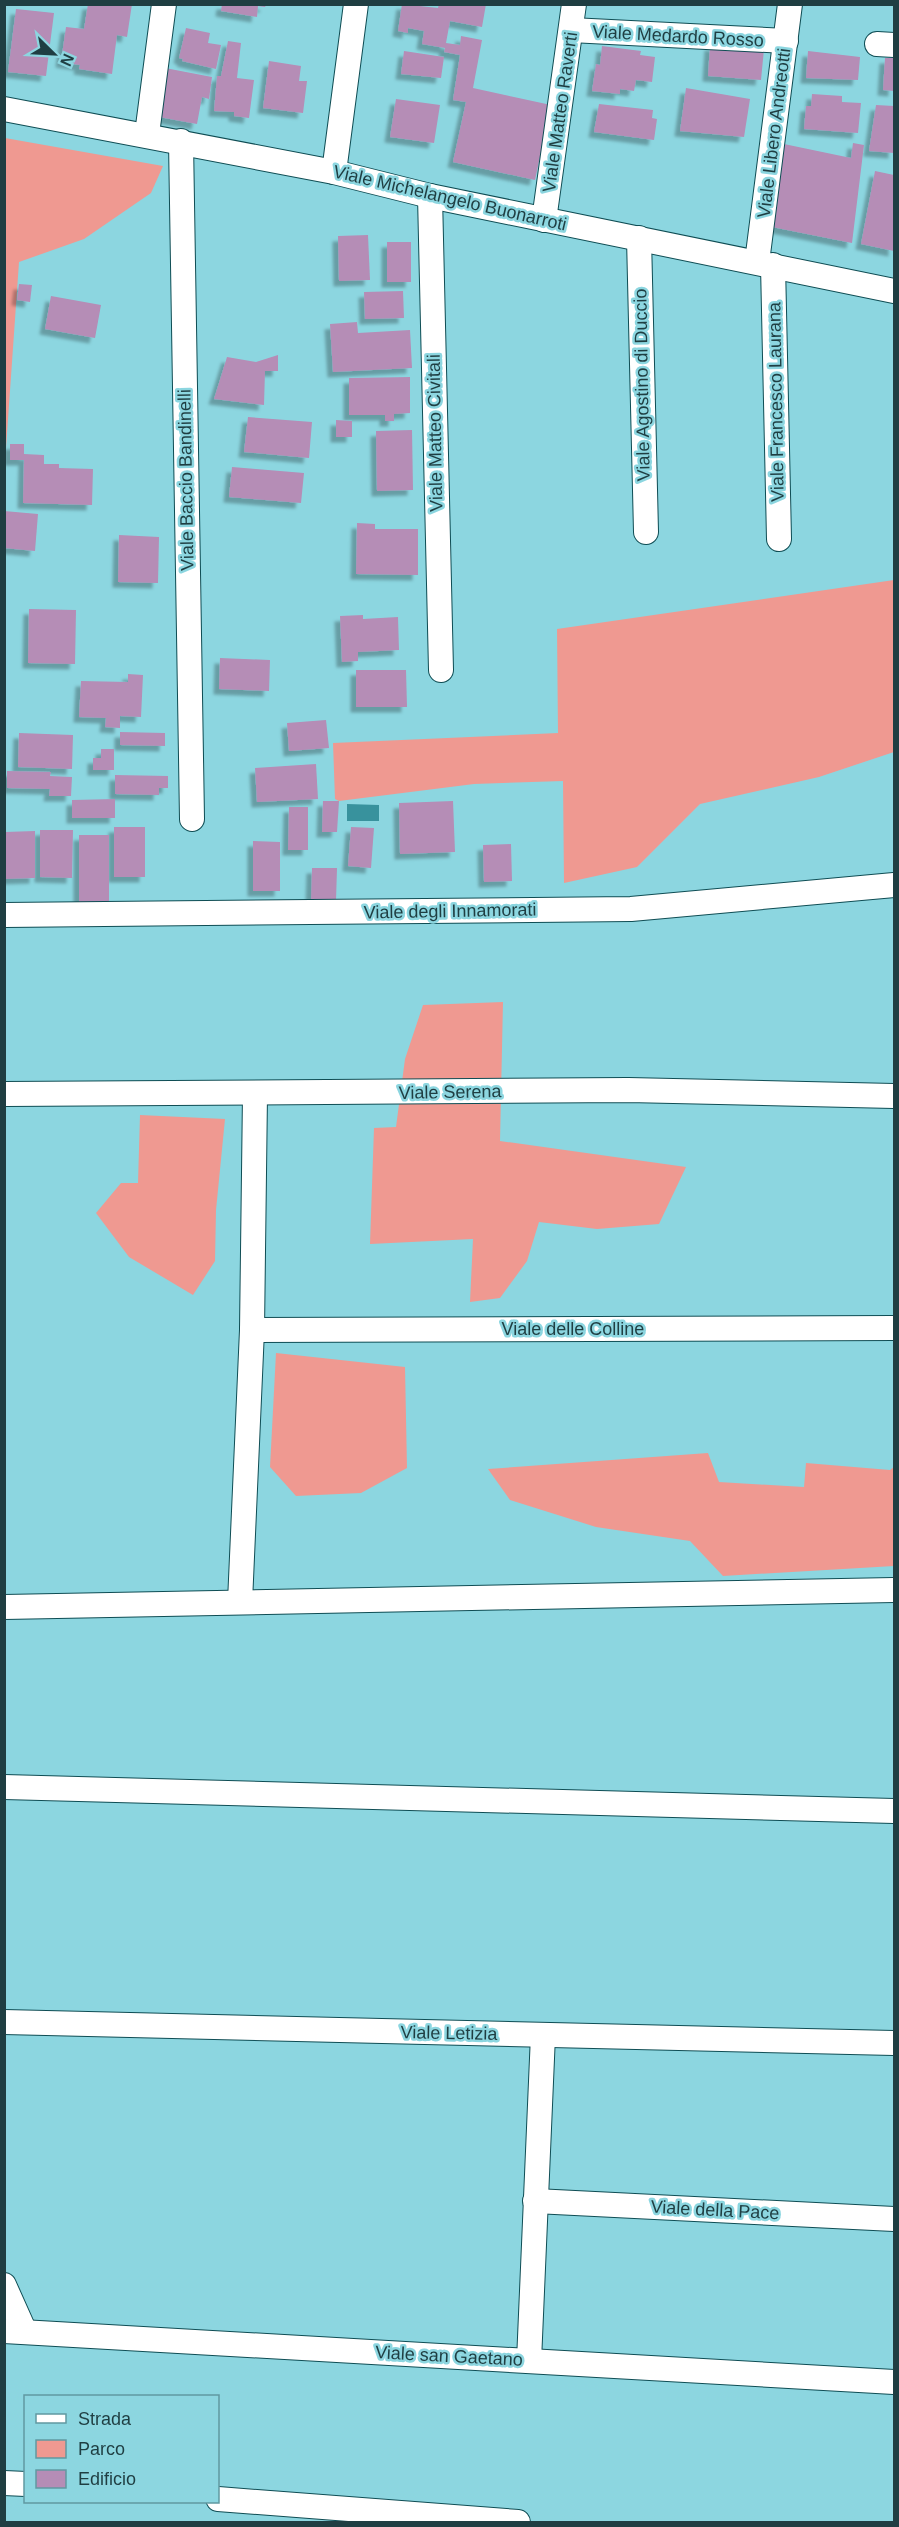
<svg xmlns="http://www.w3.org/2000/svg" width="899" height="2527" viewBox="0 0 899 2527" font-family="Arial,sans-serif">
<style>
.green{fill:#ef9991}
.water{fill:#38929d}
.building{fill:#b58db6;filter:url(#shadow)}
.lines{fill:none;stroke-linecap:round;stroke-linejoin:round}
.street-casing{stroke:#0f4d54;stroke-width:26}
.street{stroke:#fff;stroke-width:24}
.labels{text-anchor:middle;stroke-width:5;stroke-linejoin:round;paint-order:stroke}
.street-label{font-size:18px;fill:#1f3e42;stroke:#8cd6e0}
</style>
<defs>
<filter id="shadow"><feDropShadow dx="-5.5" dy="5.5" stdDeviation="1.5" flood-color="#0004"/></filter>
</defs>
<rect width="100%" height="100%" fill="#8cd6e0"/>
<g class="green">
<path d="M 5,138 L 163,166 L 151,193 L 84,239 L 19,262 L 5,462 Z"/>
<path d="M 894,580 L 894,752 L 819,777 L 700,804 L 637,867 L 564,883 L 563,781 L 474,784 L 339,801 L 335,799 L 333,743 L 558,733 L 557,629 Z"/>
<path d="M 503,1002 L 500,1141 L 686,1167 L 659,1224 L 597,1229 L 539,1222 L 527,1261 L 500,1298 L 470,1302 L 473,1239 L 370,1244 L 374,1128 L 396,1127 L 405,1059 L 423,1005 Z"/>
<path d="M 140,1115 L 225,1119 L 216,1210 L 215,1261 L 193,1295 L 129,1257 L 96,1213 L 121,1183 L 138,1183 Z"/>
<path d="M 276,1353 L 405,1367 L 407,1468 L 361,1493 L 296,1496 L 270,1467 Z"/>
<path d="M 708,1453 L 719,1482 L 804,1487 L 806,1463 L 890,1470 L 894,1467 L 894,1566 L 723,1576 L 690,1541 L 596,1527 L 510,1500 L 488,1469 Z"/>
</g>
<path class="water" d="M 347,804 L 379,805 L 379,821 L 347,821 Z"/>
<g class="building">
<path d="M 88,4 L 132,4 L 127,37 L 117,35 L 112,74 L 79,69 L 80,65 L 61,62 L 66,27 L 84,29 Z"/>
<path d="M 222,4 L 259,4 L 266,5 L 265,7 L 258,6 L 257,17 L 221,11 Z"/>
<path d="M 402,4 L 438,8 L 439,4 L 486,4 L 482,27 L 450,21 L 446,43 L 460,45 L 461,36 L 482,40 L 473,88 L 551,105 L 535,180 L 453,162 L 466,102 L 453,100 L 460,55 L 444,52 L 445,48 L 422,44 L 424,31 L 408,28 L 408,33 L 398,31 Z"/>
<path d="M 16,9 L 54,13 L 46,76 L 8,72 Z"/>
<path d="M 186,28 L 210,33 L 208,43 L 221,45 L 216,69 L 182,61 L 183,59 L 179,58 Z"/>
<path d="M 228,41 L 241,43 L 237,78 L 254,80 L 249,118 L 234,116 L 234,112 L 214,111 L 217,76 L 221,76 Z"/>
<path d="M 710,45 L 764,49 L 761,80 L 708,76 Z"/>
<path d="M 602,46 L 641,51 L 640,55 L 655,57 L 652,82 L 636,80 L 634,91 L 620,89 L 620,94 L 592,91 L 596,64 L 600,65 Z"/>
<path d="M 404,51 L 444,57 L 441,78 L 401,74 Z"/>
<path d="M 808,51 L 860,57 L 858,80 L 806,78 Z"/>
<path d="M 885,58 L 894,58 L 894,91 L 883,90 Z"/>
<path d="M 269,61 L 301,66 L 299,81 L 307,81 L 303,113 L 263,108 Z"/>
<path d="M 165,68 L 212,77 L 209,99 L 202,97 L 197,124 L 159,117 Z"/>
<path d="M 686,88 L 750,99 L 744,137 L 680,131 Z"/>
<path d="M 812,94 L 842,96 L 842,102 L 861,103 L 858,133 L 804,129 L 806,106 L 811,106 Z"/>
<path d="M 396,99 L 440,105 L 434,143 L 390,137 Z"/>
<path d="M 599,104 L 653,110 L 652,118 L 657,119 L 654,140 L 594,132 Z"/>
<path d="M 876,105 L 894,106 L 894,153 L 869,151 Z"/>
<path d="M 853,143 L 864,145 L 852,243 L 772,227 L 784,144 L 851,158 Z"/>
<path d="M 875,171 L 894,175 L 894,251 L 861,244 Z"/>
<path d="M 368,235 L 370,280 L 339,281 L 338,236 Z"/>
<rect x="387" y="242" width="24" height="40"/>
<path d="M 19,284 L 32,285 L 30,302 L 17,300 Z"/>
<path d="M 403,291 L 404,318 L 365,319 L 364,292 Z"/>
<path d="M 51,296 L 101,305 L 95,338 L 45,329 Z"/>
<path d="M 357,322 L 358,333 L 410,330 L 412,368 L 333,372 L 330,324 Z"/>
<path d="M 278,355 L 278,371 L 265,371 L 264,405 L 214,399 L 227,357 L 256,362 Z"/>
<path d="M 410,377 L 410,413 L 394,414 L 394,421 L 385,421 L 385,415 L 349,415 L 349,378 Z"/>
<path d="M 248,417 L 312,422 L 309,458 L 244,452 Z"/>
<path d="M 336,420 L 352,421 L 352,437 L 336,437 Z"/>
<path d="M 412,430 L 413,490 L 377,491 L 376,431 Z"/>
<path d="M 10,444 L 24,444 L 24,454 L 44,455 L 44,464 L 59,464 L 59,468 L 93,469 L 92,505 L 23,503 L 24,460 L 10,460 Z"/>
<path d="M 232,467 L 304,473 L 301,503 L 229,497 Z"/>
<path d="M 4,511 L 38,514 L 35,551 L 4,548 Z"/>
<path d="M 357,523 L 375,524 L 375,529 L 418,529 L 418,575 L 356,574 Z"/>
<path d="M 119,535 L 159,537 L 158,583 L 118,582 Z"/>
<path d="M 29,609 L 76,610 L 75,664 L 28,663 Z"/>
<path d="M 363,615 L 363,619 L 398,617 L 399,650 L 358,652 L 358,661 L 342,662 L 340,616 Z"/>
<path d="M 220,658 L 270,660 L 269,691 L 219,689 Z"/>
<path d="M 356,670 L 406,670 L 407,707 L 356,707 Z"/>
<path d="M 128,674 L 143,675 L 141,717 L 120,716 L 120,728 L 105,727 L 106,718 L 79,717 L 81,681 L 128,682 Z"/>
<path d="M 326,720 L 329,748 L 289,751 L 287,723 Z"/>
<path d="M 120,732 L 165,733 L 165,746 L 120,745 Z"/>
<path d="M 19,733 L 73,735 L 72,769 L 18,767 Z"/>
<path d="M 101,749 L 114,749 L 114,770 L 93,770 L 93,758 L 101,758 Z"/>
<path d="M 316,764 L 318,799 L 257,802 L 255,768 Z"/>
<path d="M 7,771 L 51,772 L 50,776 L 72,777 L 71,796 L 49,796 L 50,789 L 7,788 Z"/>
<path d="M 115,775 L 168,776 L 168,788 L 159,788 L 159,795 L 115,794 Z"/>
<path d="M 115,799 L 115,818 L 72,818 L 72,800 Z"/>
<path d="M 323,801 L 339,801 L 337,832 L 322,832 Z"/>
<path d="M 453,801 L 455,852 L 400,854 L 399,803 Z"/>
<path d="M 289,807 L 308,807 L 308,850 L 288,850 Z"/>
<rect x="114" y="827" width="31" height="50"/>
<path d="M 351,827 L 374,828 L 371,868 L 348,866 Z"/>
<path d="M 40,830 L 73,830 L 72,878 L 40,877 Z"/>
<path d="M 35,831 L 35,878 L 4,879 L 5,832 Z"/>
<path d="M 79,835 L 109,835 L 109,902 L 79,903 Z"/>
<path d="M 253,841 L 280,842 L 280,891 L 253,891 Z"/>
<path d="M 511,844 L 512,881 L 484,882 L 483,845 Z"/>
<path d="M 312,868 L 337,868 L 336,900 L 311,900 Z"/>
</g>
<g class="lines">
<g class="street-casing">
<g id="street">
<path d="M 571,30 L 786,41"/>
<path d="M 877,44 L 894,45"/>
<path d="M 4,109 L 334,172 L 430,196 L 894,291"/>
<path d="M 147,134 L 164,4"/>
<path d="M 181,141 L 192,819"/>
<path d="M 334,172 L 356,4"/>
<path d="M 430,196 L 441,670"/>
<path d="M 544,220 L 574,4"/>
<path d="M 639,238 L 646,532"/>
<path d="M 757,262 L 790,4"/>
<path d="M 773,265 L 779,539"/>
<path d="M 4,915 L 631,909 L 894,885"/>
<path d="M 4,1094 L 628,1090 L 894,1096"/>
<path d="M 252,1330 L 894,1328"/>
<path d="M 240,1602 L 252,1330 L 255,1094"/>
<path d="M 4,1607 L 894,1590"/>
<path d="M 4,1787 L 894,1811"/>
<path d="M 4,2022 L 894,2043"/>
<path d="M 535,2201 L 894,2219"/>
<path d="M 4,2285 L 25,2332"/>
<path d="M 4,2331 L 894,2382"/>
<path d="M 529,2361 L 543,2035"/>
<path d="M 4,2483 L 26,2484"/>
<path d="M 218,2499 L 518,2522"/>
</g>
</g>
<use href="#street" class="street"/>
</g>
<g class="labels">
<g class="street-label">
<text transform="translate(678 36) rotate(3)" y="6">Viale Medardo Rosso</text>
<text transform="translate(560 112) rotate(-82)" y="6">Viale Matteo Raverti</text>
<text transform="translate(774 133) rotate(-83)" y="6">Viale Libero Andreotti</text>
<text transform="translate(450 198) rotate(13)" y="6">Viale Michelangelo Buonarroti</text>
<text transform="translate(642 385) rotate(-91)" y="6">Viale Agostino di Duccio</text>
<text transform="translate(776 402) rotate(-91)" y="6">Viale Francesco Laurana</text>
<text transform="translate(435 433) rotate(-91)" y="6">Viale Matteo Civitali</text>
<text transform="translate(186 480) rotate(-91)" y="6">Viale Baccio Bandinelli</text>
<text transform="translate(450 911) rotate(-1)" y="6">Viale degli Innamorati</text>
<text transform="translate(450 1092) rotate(-1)" y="6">Viale Serena</text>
<text x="573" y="1335">Viale delle Colline</text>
<text transform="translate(449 2033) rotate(1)" y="6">Viale Letizia</text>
<text transform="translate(715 2210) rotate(3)" y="6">Viale della Pace</text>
<text transform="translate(449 2356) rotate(3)" y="6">Viale san Gaetano</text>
</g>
</g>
<rect width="899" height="2527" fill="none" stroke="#1f3e42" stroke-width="12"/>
<rect x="24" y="2395" width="195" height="108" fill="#8cd6e0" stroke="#6099a1" stroke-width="1.5"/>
<rect x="36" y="2414" width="30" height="9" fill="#ffffff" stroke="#6099a1" stroke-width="1.5"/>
<text x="78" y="2425" font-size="18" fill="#1f3e42">Strada</text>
<rect x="36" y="2440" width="30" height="18" fill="#ef9991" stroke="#6099a1" stroke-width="1.5"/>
<text x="78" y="2455" font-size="18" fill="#1f3e42">Parco</text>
<rect x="36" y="2470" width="30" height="18" fill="#b58db6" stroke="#6099a1" stroke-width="1.5"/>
<text x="78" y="2485" font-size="18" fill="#1f3e42">Edificio</text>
<g transform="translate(54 54) rotate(114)" stroke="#8cd6e0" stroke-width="4.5" paint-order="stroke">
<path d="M0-4.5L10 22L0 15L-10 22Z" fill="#1f3e42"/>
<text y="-9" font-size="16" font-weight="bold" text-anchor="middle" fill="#1f3e42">N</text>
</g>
</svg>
